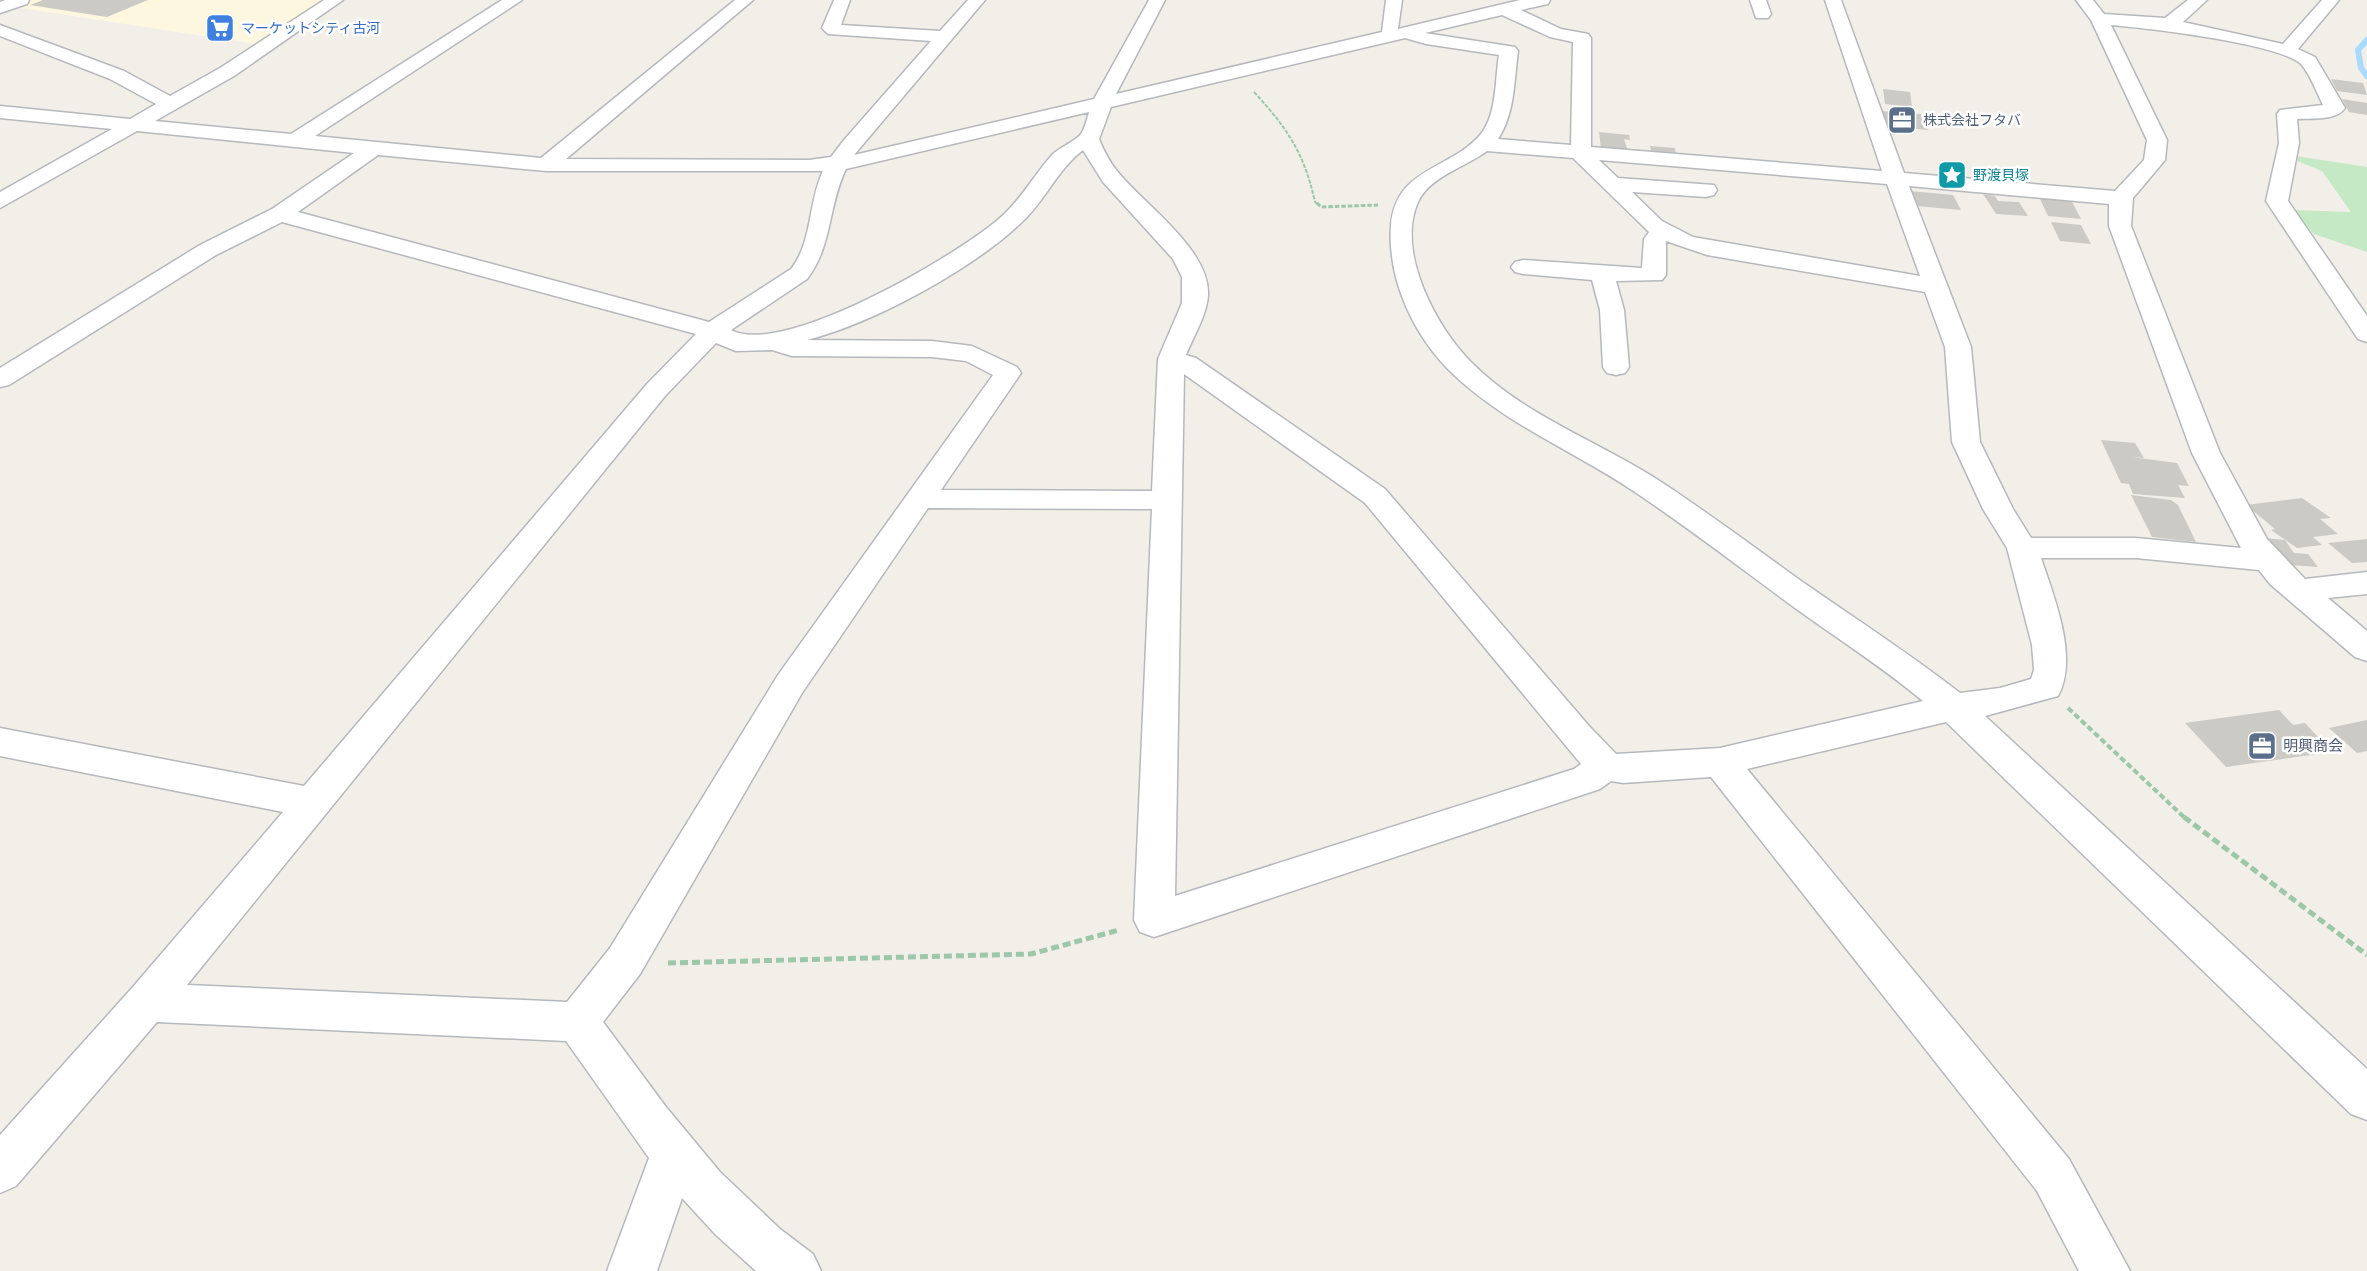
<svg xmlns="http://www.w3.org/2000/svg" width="2367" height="1271" viewBox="0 0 2367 1271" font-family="'DejaVu Sans','Noto Sans JP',sans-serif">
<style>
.commercial{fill:#fef7e0}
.green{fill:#c5e8c5}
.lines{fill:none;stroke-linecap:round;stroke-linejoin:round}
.stream{stroke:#aadaff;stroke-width:6}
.building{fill:#cccac5}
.minor-casing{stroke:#b5b8bc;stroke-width:3}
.path-far3{stroke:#9cc7a9;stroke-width:2;stroke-dasharray:4 1.5;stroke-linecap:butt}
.path-far2{stroke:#9cc7a9;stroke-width:3;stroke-dasharray:4.5 2;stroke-linecap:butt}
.path-far1{stroke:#9cc7a9;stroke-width:4;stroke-dasharray:6 3;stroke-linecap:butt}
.path{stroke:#9cc7a9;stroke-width:5;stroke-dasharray:8 4;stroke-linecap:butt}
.minor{fill:#fff;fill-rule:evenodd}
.labels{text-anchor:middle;stroke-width:5;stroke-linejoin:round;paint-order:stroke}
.far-shop-label{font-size:14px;fill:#366cbe;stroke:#fff;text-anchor:start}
.far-service-label{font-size:14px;fill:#4e5e75;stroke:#fff;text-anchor:start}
.far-culture-label{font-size:14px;fill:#0d838f;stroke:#fff;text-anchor:start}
.service-label{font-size:15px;fill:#4e5e75;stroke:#fff;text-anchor:start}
</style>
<rect width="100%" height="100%" fill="#f1efe8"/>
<path class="commercial" d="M 32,0 L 329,0 L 262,45 L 14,7 Z"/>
<path class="green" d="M 2277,153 L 2367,167 L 2367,252 L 2314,234 L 2291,210 L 2351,212 L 2322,171 Z"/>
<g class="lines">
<path class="stream" d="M 2367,40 L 2358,50 L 2361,68 L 2367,76"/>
</g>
<g class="building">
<path d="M 43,0 L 148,0 L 107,17 L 30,5 Z"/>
<path d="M 2331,79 L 2363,83 L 2367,95 L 2337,91 Z"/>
<path d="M 1883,89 L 1910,92 L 1912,107 L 1885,104 Z"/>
<path d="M 2342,99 L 2367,103 L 2367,115 L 2349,112 Z"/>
<path d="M 1881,111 L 1921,114 L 1928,130 L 1887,126 Z"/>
<path d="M 1599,132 L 1629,135 L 1630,140 L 1624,139 L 1628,151 L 1601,149 Z"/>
<path d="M 1650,146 L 1675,148 L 1676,156 L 1652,154 Z"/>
<path d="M 1910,191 L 1953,195 L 1961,210 L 1916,206 Z"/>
<path d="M 1983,194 L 1995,196 L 1998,201 L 2019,202 L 2028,216 L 1996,214 Z"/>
<path d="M 2039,197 L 2071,200 L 2081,219 L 2048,216 Z"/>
<path d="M 2051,222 L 2081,225 L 2091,244 L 2060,241 Z"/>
<path d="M 2101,440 L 2135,443 L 2144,458 L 2131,457 L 2177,463 L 2189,486 L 2178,485 L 2185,498 L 2133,494 L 2129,484 L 2121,483 Z"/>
<path d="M 2131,495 L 2171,500 L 2178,505 L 2196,542 L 2152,537 Z"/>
<path d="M 2302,498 L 2331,518 L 2320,519 L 2338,534 L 2313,537 L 2322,545 L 2297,548 L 2271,530 L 2275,529 L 2246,505 Z"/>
<path d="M 2265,538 L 2285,540 L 2294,553 L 2308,554 L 2318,567 L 2290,565 L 2286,559 L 2278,559 Z"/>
<path d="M 2367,539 L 2367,562 L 2352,563 L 2328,543 Z"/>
<path d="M 2279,710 L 2293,725 L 2305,723 L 2318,737 L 2310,738 L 2325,753 L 2226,767 L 2185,723 Z"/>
<path d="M 2367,720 L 2367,751 L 2357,753 L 2329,728 Z"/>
</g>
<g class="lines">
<g class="minor-casing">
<g id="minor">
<path d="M 5,0 L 29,0 L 27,4 L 0,13 L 0,2 Z"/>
<path d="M 324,0 L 343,0 L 234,76 L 155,121 L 291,134 L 502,0 L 522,0 L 315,136 L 541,158 L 735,0 L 753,0 L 566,159 L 809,160 L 831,157 L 844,140 L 931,41 L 828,34 L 822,28 L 834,0 L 850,0 L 841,25 L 940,31 L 968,0 L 985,0 L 854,155 L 1094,99 L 1149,0 L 1165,0 L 1116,94 L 1382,32 L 1386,0 L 1402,0 L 1398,29 L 1520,0 L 1550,0 L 1548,4 L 1521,10 L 1561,29 L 1588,34 L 1591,38 L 1591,147 L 1882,171 L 1825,0 L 1841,0 L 1904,173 L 2115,191 L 2144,160 L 2147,140 L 2091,20 L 2076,0 L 2093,0 L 2104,14 L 2165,18 L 2188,0 L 2207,0 L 2183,22 L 2283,44 L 2322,0 L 2339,0 L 2298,49 L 2315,57 L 2345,108 C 2336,121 2312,118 2297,119 L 2299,143 L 2288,201 L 2367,316 L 2367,342 L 2358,339 L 2266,201 L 2279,143 L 2277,114 L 2280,110 L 2323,105 C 2317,93 2310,74 2301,64 C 2278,43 2146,28 2111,25 L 2167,140 L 2165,160 L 2133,198 L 2131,226 L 2220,453 L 2267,539 L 2305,579 L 2367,572 L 2367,594 L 2328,598 L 2367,631 L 2367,661 L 2355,657 L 2270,584 L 2259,570 L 2136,558 L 2041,558 C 2054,597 2079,658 2058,696 L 1985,716 L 2367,1069 L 2367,1120 L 2351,1114 L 1946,722 L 1747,769 L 2069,1159 L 2130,1271 L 2079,1271 L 2037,1191 L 1711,777 L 1623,783 L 1611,781 L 1600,789 L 1154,937 L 1140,932 L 1134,920 L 1152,509 L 928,508 L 802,693 L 640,974 L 603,1022 L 666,1107 L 720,1172 L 780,1229 L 813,1254 L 821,1271 L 756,1271 L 716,1235 L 682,1198 L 657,1271 L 607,1271 L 649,1158 L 566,1041 L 157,1022 L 16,1186 L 0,1193 L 0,1135 L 132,988 L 283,812 L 0,756 L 0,728 L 304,786 L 647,384 L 696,334 L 282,222 L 216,255 L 9,385 L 0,387 L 0,368 L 200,245 L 272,209 L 354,153 L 137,131 L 0,208 L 0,192 L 112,129 L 0,118 L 0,106 L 130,119 L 156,104 L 110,79 L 0,36 L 0,25 L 124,71 L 170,96 L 220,68 ZM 1502,15 L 1550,37 L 1573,42 L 1571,145 L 1498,139 C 1515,114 1514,80 1518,51 L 1515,47 L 1425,33 ZM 1405,38 L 1426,44 L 1499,55 C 1495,79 1497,114 1481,134 C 1451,170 1396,167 1391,225 C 1387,281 1415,338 1454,375 C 1507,425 1576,452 1635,492 C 1690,529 1742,569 1795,608 C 1837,638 1882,667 1923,701 L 1720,748 L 1616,754 L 1589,726 L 1385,489 L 1196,358 L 1186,355 C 1193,337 1207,315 1208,295 C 1210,249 1143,204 1117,171 C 1109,161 1104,151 1099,139 L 1111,107 ZM 1089,112 C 1087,119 1085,128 1081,134 C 1077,140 1059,148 1052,155 C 1034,175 1021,200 1000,218 C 958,255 783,358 731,330 L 807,279 C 833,245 828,205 846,169 ZM 1083,150 L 1103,182 L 1173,259 L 1182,277 L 1182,303 L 1158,359 L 1152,491 L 941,490 L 1021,373 L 1017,367 L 972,346 L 932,341 L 807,340 C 874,323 975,268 1024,220 C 1046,199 1058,169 1083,150 ZM 1487,151 L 1573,158 L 1649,232 L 1644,239 L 1642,268 L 1523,260 L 1515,262 L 1511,267 L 1515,272 L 1523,274 L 1592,280 L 1600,310 L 1603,367 L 1607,373 L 1616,375 L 1625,373 L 1629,367 L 1624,310 L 1616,281 L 1662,280 L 1666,275 L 1666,241 L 1707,255 L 1925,292 L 1945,347 L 1952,442 L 1983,509 L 2007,548 L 2032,645 L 2034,670 L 2031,679 L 2000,688 L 1960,693 C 1910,654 1856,619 1804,583 C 1755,548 1706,511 1655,478 C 1595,440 1522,414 1471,362 C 1436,327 1396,252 1418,202 C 1429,177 1467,166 1487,151 ZM 378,155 L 546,171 L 823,171 C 808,202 813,241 791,269 L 709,322 L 298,212 ZM 1599,160 L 1887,184 L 1920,276 L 1693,237 L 1662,221 L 1632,192 L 1706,197 L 1714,195 L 1717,190 L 1714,185 L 1618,178 ZM 1909,186 L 2109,204 L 2109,226 L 2192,453 L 2241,548 L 2136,538 L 2031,538 L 2013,509 L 1980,442 L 1971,347 ZM 716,343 L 736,351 L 772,350 L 792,356 L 932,357 L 966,361 L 993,375 L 778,675 L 610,948 L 567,1002 L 187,985 L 665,396 ZM 1184,374 L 1365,503 L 1581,764 L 1574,769 L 1175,896 Z"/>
<path d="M 1750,0 L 1766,0 L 1771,14 L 1768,18 L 1756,18 Z"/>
</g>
</g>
<path class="path-far3" d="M 1254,92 C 1288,129 1304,153 1315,202 L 1319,205"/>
<path class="path-far2" d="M 1317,203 L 1321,207 L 1378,205"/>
<path class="path-far1" d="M 2068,708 L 2186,819"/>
<g class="path">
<path d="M 2184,817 L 2367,955"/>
<path d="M 668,963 L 1031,954 L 1119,930"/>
</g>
<use href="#minor" class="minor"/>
</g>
<defs>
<g id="supermarket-square" transform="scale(1.5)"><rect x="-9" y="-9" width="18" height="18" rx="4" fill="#3f7fe0" stroke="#fff"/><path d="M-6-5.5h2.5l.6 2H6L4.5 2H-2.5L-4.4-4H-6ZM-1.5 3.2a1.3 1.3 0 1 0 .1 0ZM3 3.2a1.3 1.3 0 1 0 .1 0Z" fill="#fff"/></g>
<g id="office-square" transform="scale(1.5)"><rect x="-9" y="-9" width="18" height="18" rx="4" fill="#5c6f8a" stroke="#fff"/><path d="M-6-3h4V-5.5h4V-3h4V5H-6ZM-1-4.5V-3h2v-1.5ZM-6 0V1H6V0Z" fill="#fff"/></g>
<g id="sight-square" transform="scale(1.5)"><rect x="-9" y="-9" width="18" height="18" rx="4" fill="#0f9aa8" stroke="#fff"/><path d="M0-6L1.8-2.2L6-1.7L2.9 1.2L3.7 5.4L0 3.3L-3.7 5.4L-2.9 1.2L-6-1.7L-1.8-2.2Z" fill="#fff"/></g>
</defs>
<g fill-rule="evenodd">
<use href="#supermarket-square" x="220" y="28"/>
<use href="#office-square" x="1902" y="120"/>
<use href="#sight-square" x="1952" y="175"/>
<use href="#office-square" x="2262" y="746"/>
</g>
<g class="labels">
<g class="far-shop-label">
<text x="241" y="33">マーケットシティ古河</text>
</g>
<g class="far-service-label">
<text x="1923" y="125">株式会社フタバ</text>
</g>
<g class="far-culture-label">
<text x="1973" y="180">野渡貝塚</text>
</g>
<g class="service-label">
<text x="2283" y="751">明興商会</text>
</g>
</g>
</svg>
